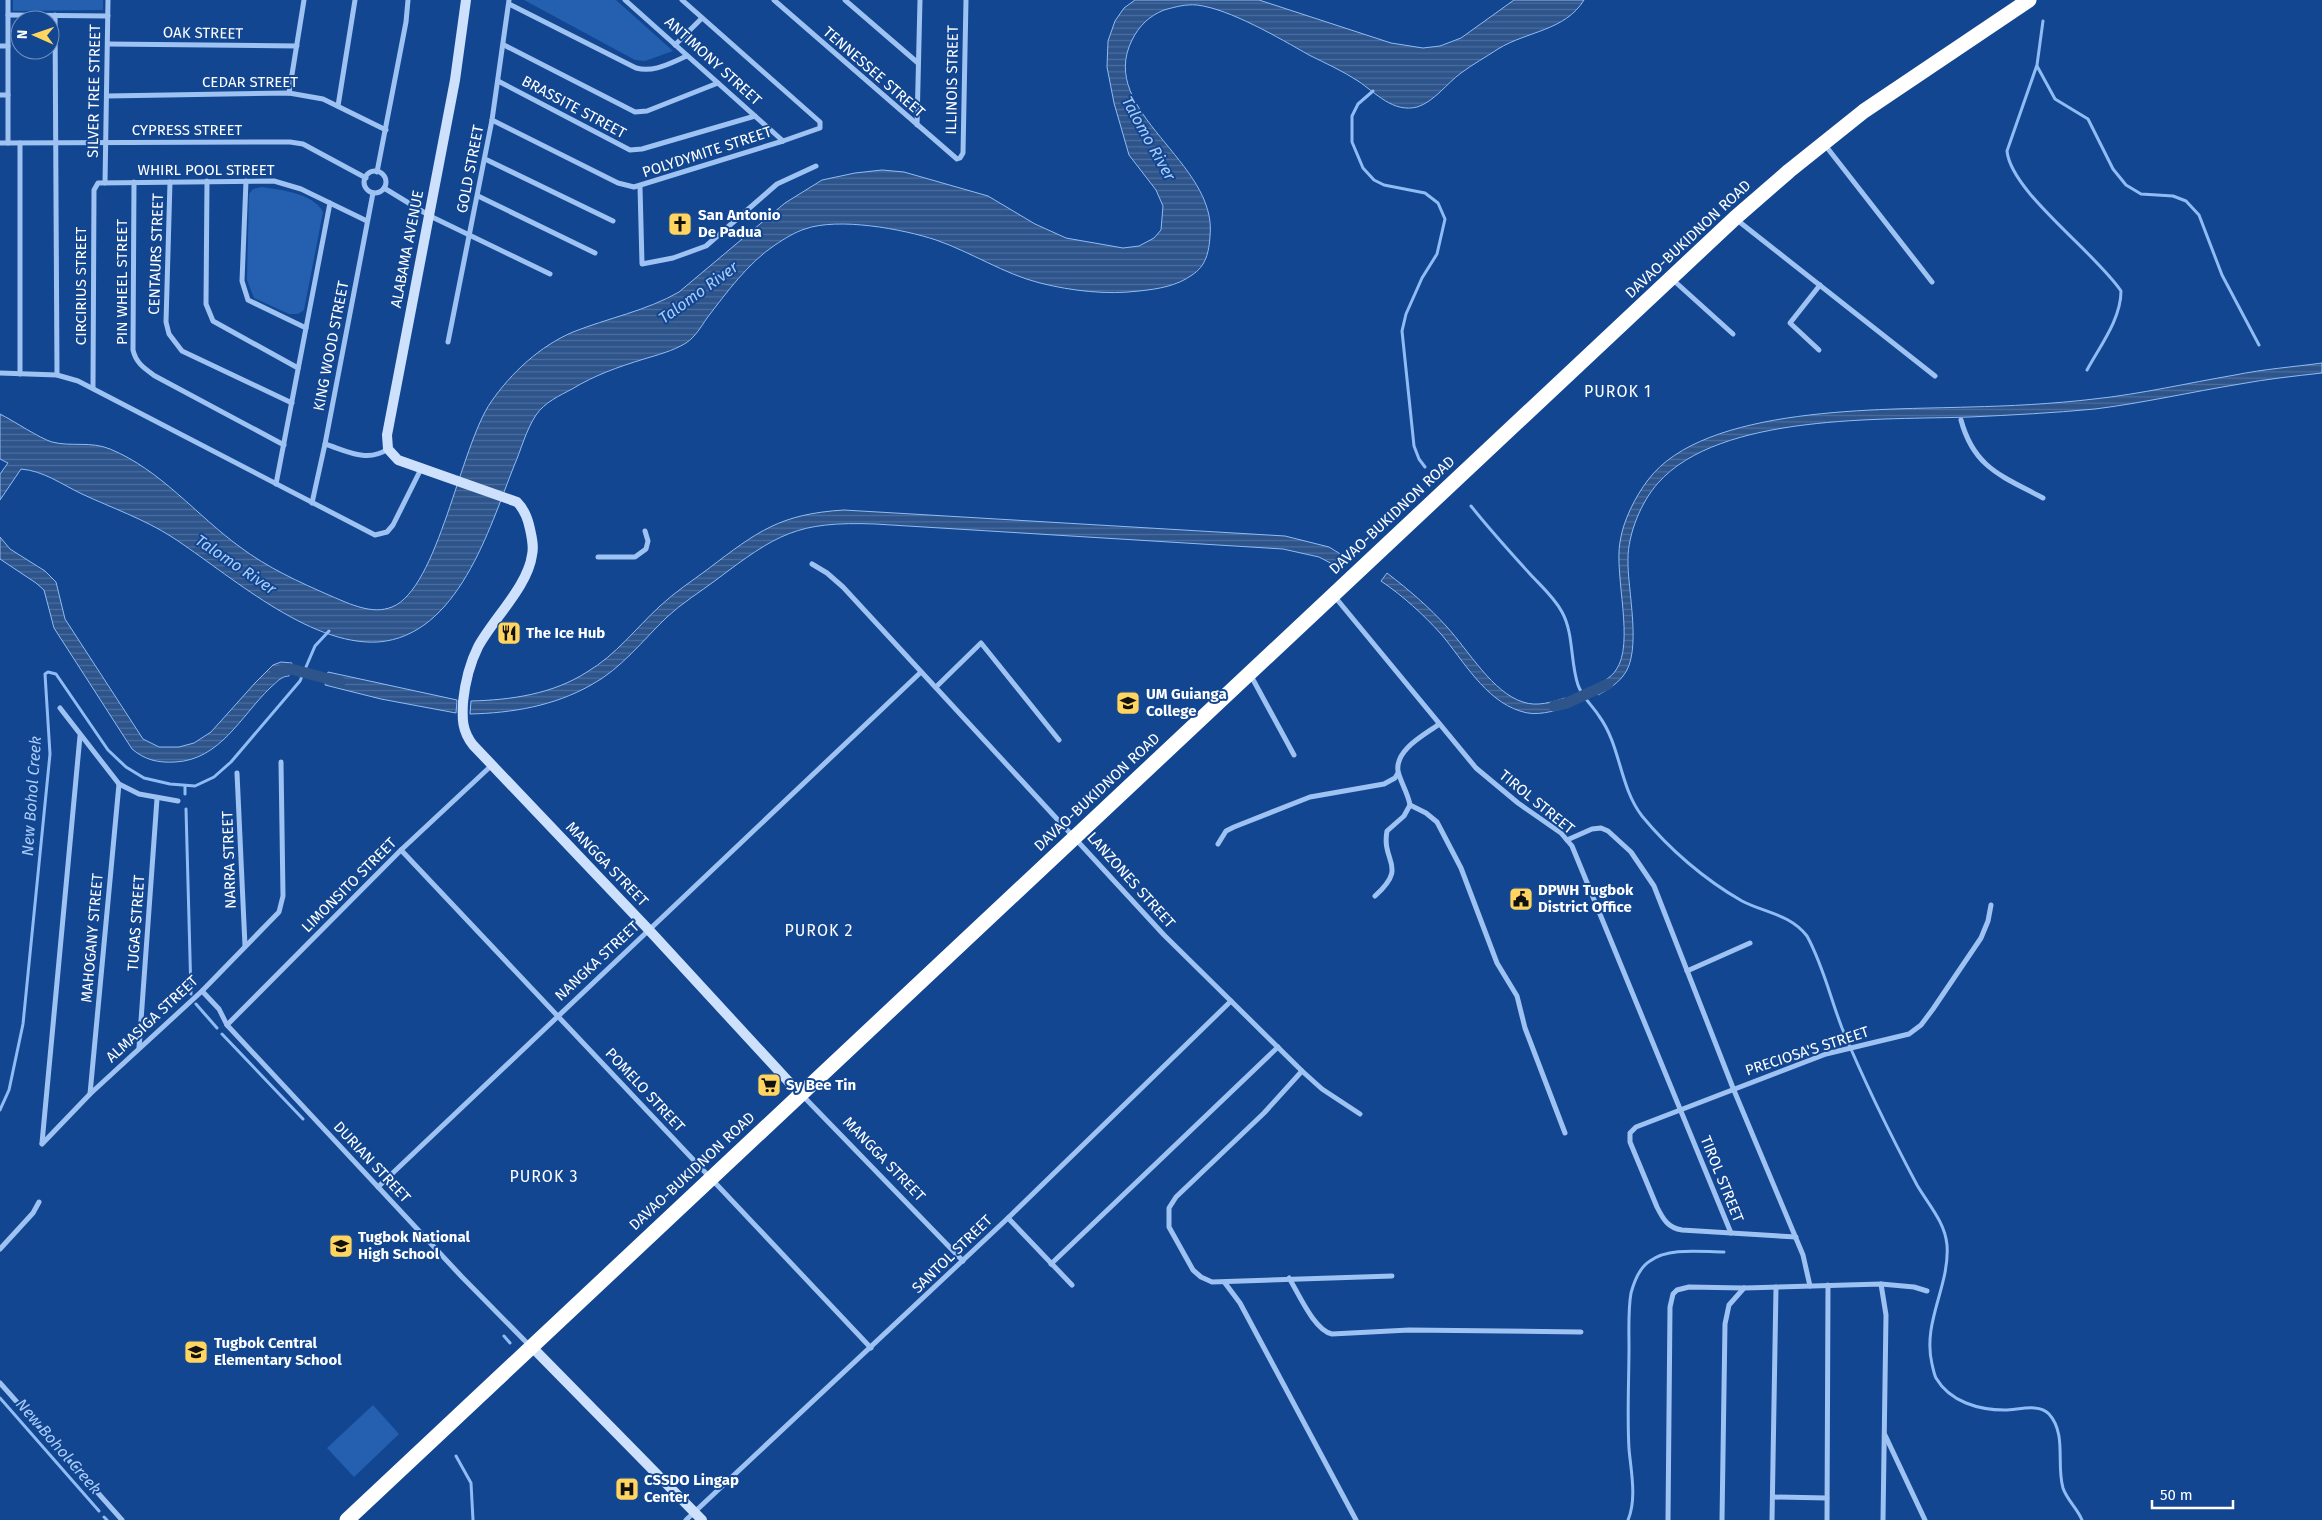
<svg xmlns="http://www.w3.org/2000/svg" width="2322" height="1520" viewBox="0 0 2322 1520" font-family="'Fira Sans',sans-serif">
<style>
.green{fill:#245fb0}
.water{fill:url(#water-rules);stroke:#90bcf5}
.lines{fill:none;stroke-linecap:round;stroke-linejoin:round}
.stream{stroke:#90bcf5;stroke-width:3}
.canal{stroke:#2e548c;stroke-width:11}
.street{stroke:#9ec2f2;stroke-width:5}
.secondary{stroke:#cde0fc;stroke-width:10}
.highway{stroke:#fff;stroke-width:15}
.labels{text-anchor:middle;stroke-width:4;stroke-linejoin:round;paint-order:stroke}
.street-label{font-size:15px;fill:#fff;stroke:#124691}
.poi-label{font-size:15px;font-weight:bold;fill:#fff;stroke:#124691;text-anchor:start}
.water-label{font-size:16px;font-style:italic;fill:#aaccf9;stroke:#124691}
.neighbourhood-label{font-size:16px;letter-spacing:1px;fill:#fff;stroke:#124691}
</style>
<defs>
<pattern id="water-rules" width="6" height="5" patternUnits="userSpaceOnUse" patternTransform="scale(1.25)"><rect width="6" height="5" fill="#2e548c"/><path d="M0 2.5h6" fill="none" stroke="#4d6e9d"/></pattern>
</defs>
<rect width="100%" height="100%" fill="#124691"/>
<g class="green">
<path d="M 13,0 L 103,0 L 103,10 L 13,11 Z"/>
<path d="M 524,0 L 616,0 L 673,51 L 645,61 L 635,60 Z"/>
<path d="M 262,187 C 281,190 313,193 323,212 L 304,310 L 298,314 L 289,314 L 254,298 L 247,280 L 249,194 L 253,189 Z"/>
<path d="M 373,1405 L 399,1434 L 354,1477 L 327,1448 Z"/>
</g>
<g class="water">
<path d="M 1135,0 L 1259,0 L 1391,43 L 1423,48 L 1440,46 L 1461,38 L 1514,0 L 1584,0 C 1565,31 1527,31 1498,49 C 1486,57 1473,64 1461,73 C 1447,83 1434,102 1417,107 C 1393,113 1376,93 1358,81 C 1343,71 1325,63 1309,55 C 1279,38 1230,9 1197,5 C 1185,4 1175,7 1164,10 C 1149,16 1139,26 1132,40 C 1096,112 1218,162 1210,236 C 1209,252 1206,266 1192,275 C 1177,286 1158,289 1139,291 C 1107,295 1072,291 1040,283 C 1004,274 971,252 936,240 C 903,229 838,217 805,229 C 795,232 784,239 775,245 C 748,263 727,292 707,318 C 701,327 695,337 686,343 C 673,351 657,355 644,359 C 618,367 595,375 572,389 C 559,396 545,402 536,415 C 526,430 521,450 514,466 C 489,529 458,636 378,642 C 308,646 229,574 172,537 C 144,519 112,508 82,494 C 61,484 44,471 21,469 L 0,500 L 0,474 L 8,463 L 0,459 L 0,414 C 14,421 39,438 52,442 C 71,447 91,441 110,449 C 161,470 196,515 240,547 C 268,568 299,582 331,596 C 350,604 372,615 392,607 C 438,589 460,447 491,402 C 511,373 540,346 573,332 C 608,318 646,311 679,292 L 785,203 L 822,180 L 855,173 L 882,170 L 904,172 L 988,196 L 1035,224 L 1066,238 L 1123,248 L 1139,246 L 1154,238 L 1161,230 L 1163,206 L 1156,190 L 1129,155 L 1114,103 L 1107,67 L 1108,41 L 1115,21 L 1124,8 Z"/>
<path d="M 2322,363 L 2322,373 C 2295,376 2267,379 2240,384 C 2191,392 2143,403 2095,409 C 2053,413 2012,415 1970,417 C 1884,420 1720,413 1658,483 C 1641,502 1628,534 1628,559 C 1627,589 1643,653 1623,676 C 1616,685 1607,690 1598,695 L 1594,686 C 1602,682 1611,678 1616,670 C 1635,644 1614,575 1620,542 C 1623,521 1635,497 1648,480 C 1704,405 1884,410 1969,407 C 2010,406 2052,404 2094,399 C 2141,394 2188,383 2235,375 C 2264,369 2293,367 2322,363 Z"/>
<path d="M 844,510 L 1285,536 L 1329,547 L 1347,558 L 1338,567 L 1319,557 L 1283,549 L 875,524 C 797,521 777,534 716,580 C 700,592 682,603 667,617 C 643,640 621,669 591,685 C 554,706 512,713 470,714 L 471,701 C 511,700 553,694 587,672 C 616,655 636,628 660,606 C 675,592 692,581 708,569 C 758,531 780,514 844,510 Z"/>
<path d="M 0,537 L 10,549 L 45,571 L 56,582 L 65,619 L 143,739 L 159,747 L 179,747 L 194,743 L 211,732 L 255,683 L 273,665 L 281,662 L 292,663 L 289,676 C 281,676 276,683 270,688 C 241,716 220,760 175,762 C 158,763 145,760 132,749 L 54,628 L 44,590 L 36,583 L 0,559 Z"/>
<path d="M 1387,573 C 1409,590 1429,607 1447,627 C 1468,650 1493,693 1523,702 C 1537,707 1552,702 1565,698 L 1569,707 C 1553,711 1536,717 1520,711 C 1485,700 1463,660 1441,634 C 1423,614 1403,596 1381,581 Z"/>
<path d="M 328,672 L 457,700 L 456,713 L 381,699 L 325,685 Z"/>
</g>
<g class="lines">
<g class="stream">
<path d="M 2043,21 L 2037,65 L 2007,151 C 2011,192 2095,252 2121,291 C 2121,319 2100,346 2087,370"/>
<path d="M 2037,66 L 2055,99 L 2088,119 L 2113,169 L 2126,185 L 2141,194 L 2173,196 L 2186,201 L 2199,215 L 2222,275 L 2259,345"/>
<path d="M 1373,91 L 1358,104 L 1352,116 L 1352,142 L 1363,168 L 1374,180 L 1384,185 L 1425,193 L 1438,203 L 1445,219 L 1437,254 L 1422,278 L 1406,314 L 1402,331 L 1414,446 L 1419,459 L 1425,467"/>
<path d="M 1471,506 C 1490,530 1510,552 1530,574 C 1541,586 1554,597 1562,612 C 1574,634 1570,661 1578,685 C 1582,697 1592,705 1599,716 C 1621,746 1619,786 1642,816 C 1669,849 1705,880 1742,901 C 1765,913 1790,914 1807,936 C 1823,965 1830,997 1842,1028 C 1864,1081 1890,1134 1917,1185 C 1928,1204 1945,1222 1947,1245 C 1950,1286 1922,1322 1932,1364 C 1933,1368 1934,1374 1936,1378 C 1950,1402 1979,1410 2005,1410 C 2018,1410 2039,1403 2049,1414 C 2067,1434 2056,1465 2063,1488 C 2067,1500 2077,1508 2082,1520"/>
<path d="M 185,786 L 185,794"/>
<path d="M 186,809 L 191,994"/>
<path d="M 196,1004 L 217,1028"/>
<path d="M 222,1034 L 303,1119"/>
<path d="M 0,1110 L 9,1090 L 23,1024 L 50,754 L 45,674 L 48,672 L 56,674 L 108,750 L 126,767 L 144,778 L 170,784 L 195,786 L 214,777 L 231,762 L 300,681 L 315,646 L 329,631"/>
<path d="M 504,1336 L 510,1343"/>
<path d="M 0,1398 L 99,1511"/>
<path d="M 456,1456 L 471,1483 L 473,1520"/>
<path d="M 104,1517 L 107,1520"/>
<path d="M 1628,1520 C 1637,1499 1631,1471 1629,1449 C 1627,1414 1629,1380 1629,1346 C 1629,1329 1628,1310 1631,1293 C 1634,1282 1640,1267 1650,1261 C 1669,1247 1702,1252 1724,1252"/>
</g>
<g class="canal">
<path d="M 276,672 L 291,669 L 340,682"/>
<path d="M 1554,706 L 1567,703 L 1608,684"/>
</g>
<g class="street">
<path d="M 8,0 L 8,143"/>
<path d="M 625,0 L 783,141"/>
<path d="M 774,0 L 957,159 L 960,158 L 963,153 L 966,0"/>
<path d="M 845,0 L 918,63"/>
<path d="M 509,4 L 636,68 C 654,73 670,63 687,56"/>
<path d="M 8,15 L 108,16"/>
<path d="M 55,15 L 57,375"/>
<path d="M 108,44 L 297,46"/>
<path d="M 504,45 L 635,112 L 647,111 L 718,83"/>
<path d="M 675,45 L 702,18"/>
<path d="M 0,46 L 8,46"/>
<path d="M 498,81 L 630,150 L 642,149 L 755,116"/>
<path d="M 289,93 L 304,0"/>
<path d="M 0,95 L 8,95"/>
<path d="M 107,96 L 289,93 L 323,99 L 386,130"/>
<path d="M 338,106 L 355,0"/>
<path d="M 492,120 L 618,183 L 634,187 L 783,141 L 820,128 L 820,122 L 682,0"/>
<path d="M 917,125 L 920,0"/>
<path d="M 0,143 L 290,142 L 303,144 L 366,178"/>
<path d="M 20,143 L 20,374"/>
<path d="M 1825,145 L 1932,282"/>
<path d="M 485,159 L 613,221"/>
<circle cx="375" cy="182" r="11"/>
<path d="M 377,172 L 406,22 L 408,0"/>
<path d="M 207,181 L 206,304 L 213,321 L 298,368"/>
<path d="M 246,181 L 242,281 L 248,300 L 306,328"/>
<path d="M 134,182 L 133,350 C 136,363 144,368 155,376 L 284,445"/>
<path d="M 170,182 L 166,322 L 169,334 L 182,351 L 292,403"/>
<path d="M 105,183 L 108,0"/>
<path d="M 640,187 L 642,264 L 673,258 L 706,246 L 777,184 L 816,166"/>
<path d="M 384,188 L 430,216 L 550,274"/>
<path d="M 478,196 L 595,253"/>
<path d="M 1737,220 L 1935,376"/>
<path d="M 1672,279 L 1733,334"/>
<path d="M 448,342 L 492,120 L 509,0"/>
<path d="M 1819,350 L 1790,323 L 1820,285"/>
<path d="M 0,373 L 57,375 L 78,381 L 375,535 L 387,532 L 393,525 L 421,469"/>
<path d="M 93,388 L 94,190 L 98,183 L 274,181 L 301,189 L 367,221"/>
<path d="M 1961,420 C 1974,468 2002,476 2043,498"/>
<path d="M 325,444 C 347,451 367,463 388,449"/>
<path d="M 276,484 L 330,203"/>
<path d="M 312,503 L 325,444 L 373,193"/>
<path d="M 598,557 L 635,557 L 646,549 L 648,541 L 645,531"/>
<path d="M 812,564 L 827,573 L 843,587 L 1164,935 L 1302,1071 L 1322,1089 L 1360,1114"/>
<path d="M 1335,597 L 1476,768 L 1518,803 L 1561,833 L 1572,846 L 1731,1233"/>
<path d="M 1250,674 L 1294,755"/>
<path d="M 936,687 L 981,643 L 1059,740"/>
<path d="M 60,708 L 119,784 L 139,794 L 178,801"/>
<path d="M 237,773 L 245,946"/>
<path d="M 1410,805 L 1426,813 L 1437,822 L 1461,868 L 1497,963 L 1517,996 L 1525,1028 L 1565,1133"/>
<path d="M 1567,840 L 1592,829 L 1601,828 L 1608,831 L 1631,852 L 1654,886 L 1733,1088 L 1803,1255 L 1810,1286"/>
<path d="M 1218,844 L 1226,831 L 1234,827 L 1310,797 L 1384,784 L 1395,778 L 1398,773"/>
<path d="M 401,850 L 871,1348"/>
<path d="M 1375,896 C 1409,865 1381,863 1387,831 L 1404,816 L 1410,805 C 1408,793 1400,781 1398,771 C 1395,750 1424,735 1438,725"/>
<path d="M 1687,971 L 1750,943"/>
<path d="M 202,991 L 219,1009 L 227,1025 L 462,1277 L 530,1346"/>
<path d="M 227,1025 L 401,850 L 492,765"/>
<path d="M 139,1048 L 157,799"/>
<path d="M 1302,1071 L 1264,1113 L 1176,1197 L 1169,1208 L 1169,1227 L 1193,1270 L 1201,1277 L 1212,1282 L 1392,1276"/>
<path d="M 90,1094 L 119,784"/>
<path d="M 803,1096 L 963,1261"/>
<path d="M 42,1143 L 80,736"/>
<path d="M 42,1144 L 90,1094 L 202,991 L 279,912 L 283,896 L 281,762"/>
<path d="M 378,1187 L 921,672"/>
<path d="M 1008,1218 L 1072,1285"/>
<path d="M 1796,1237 L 1682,1230 C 1668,1228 1663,1219 1657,1207 L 1630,1142 L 1630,1133 L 1636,1127 L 1826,1054 L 1909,1034 L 1921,1025 L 1933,1009 L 1981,938 L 1988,921 L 1991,905"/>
<path d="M 0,1249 L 33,1213 L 39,1202"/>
<path d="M 1051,1264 L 1278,1047"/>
<path d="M 1289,1278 C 1299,1294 1314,1330 1332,1334 L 1409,1330 L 1581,1332"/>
<path d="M 1225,1283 L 1240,1303 L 1356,1520"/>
<path d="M 1881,1284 L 1886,1315 L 1883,1520"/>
<path d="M 0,1383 L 122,1520"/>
<path d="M 1885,1435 L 1925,1520"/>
<path d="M 1773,1497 L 1827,1498"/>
<path d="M 686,1520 L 1008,1218 L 1231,1001"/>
<path d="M 1668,1520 L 1670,1307 L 1673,1294 L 1677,1290 L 1689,1287 L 1744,1288 L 1881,1284 L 1914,1287 L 1927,1291"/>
<path d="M 1722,1520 L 1725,1324 L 1729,1305 L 1744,1288"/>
<path d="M 1772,1520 L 1776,1287"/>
<path d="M 1827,1520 L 1828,1285"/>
</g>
<g class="secondary">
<path d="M 466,0 L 455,80 L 387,435 L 388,449 L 398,460 L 517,502 C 524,509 528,519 530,529 C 532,538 534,547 532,555 C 528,586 493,619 478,647 C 469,665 465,683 463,702 C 462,719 462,731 473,745 L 649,930 L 800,1094"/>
<path d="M 531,1346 L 702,1520"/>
</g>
<path class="highway" d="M 347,1520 L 1735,218 L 1789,171 L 1864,111 L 2029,0"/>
</g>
<defs>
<g id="church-square" transform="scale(1.25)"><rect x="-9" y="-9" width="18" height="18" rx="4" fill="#ffd55f" stroke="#124691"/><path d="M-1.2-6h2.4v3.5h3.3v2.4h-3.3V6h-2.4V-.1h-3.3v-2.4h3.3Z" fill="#111"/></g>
<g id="restaurant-square" transform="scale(1.25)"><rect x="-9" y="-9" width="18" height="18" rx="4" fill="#ffd55f" stroke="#124691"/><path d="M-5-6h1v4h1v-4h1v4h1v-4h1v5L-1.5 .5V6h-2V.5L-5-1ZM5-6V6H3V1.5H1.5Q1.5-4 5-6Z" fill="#111"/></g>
<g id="university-square" transform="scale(1.25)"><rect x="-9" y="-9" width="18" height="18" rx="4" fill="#ffd55f" stroke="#124691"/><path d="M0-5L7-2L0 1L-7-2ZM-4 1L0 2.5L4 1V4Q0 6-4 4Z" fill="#111"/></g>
<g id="civic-square" transform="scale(1.25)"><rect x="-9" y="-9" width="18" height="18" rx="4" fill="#ffd55f" stroke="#124691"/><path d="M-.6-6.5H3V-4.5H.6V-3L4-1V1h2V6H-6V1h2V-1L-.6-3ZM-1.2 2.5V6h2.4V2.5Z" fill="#111"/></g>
<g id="supermarket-square" transform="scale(1.25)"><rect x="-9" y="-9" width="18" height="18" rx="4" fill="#ffd55f" stroke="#124691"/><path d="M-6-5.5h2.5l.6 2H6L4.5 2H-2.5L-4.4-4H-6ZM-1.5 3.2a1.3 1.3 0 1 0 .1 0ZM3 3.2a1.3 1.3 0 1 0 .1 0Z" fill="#111"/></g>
<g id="school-square" transform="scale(1.25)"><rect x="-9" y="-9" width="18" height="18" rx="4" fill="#ffd55f" stroke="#124691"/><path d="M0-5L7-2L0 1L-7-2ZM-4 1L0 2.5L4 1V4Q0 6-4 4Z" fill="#111"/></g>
<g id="hospital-square" transform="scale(1.25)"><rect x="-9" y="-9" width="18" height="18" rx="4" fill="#ffd55f" stroke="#124691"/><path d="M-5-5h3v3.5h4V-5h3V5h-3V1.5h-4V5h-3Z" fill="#111"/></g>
</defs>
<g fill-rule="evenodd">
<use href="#church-square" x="680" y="224"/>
<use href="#restaurant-square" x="509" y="633"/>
<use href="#university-square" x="1128" y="703"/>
<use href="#civic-square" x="1521" y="899"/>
<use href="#supermarket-square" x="769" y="1085"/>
<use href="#school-square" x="341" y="1246"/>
<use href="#school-square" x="196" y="1352"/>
<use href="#hospital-square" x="627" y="1489"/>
</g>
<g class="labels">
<g class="street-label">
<text transform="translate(203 33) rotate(1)" y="5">OAK STREET</text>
<text transform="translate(713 61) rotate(42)" y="5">ANTIMONY STREET</text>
<text transform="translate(874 72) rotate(41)" y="5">TENNESSEE STREET</text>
<text transform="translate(952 80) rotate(-89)" y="5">ILLINOIS STREET</text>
<text x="250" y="87">CEDAR STREET</text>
<text transform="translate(94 91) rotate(-89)" y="5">SILVER TREE STREET</text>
<text transform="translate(574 107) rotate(28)" y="5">BRASSITE STREET</text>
<text x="187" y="135">CYPRESS STREET</text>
<text transform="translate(707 152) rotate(-18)" y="5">POLYDYMITE STREET</text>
<text transform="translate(470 169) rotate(-79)" y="5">GOLD STREET</text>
<text x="206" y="175">WHIRL POOL STREET</text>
<text transform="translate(1688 239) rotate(-43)" y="5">DAVAO-BUKIDNON ROAD</text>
<text transform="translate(407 249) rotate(-79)" y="5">ALABAMA AVENUE</text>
<text transform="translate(156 254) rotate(-88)" y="5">CENTAURS STREET</text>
<text transform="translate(122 282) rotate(-90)" y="5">PIN WHEEL STREET</text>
<text transform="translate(81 286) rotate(-90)" y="5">CIRCIRIUS STREET</text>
<text transform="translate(331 346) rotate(-79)" y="5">KING WOOD STREET</text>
<text transform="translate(1392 515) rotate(-43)" y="5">DAVAO-BUKIDNON ROAD</text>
<text transform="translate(1097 792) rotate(-43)" y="5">DAVAO-BUKIDNON ROAD</text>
<text transform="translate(1537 802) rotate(39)" y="5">TIROL STREET</text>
<text transform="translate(229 860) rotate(-92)" y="5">NARRA STREET</text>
<text transform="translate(607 864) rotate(46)" y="5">MANGGA STREET</text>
<text transform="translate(1131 880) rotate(48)" y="5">LANZONES STREET</text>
<text transform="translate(349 885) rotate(-45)" y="5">LIMONSITO STREET</text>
<text transform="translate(136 923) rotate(-86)" y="5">TUGAS STREET</text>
<text transform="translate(92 938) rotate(-85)" y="5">MAHOGANY STREET</text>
<text transform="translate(597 961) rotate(-43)" y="5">NANGKA STREET</text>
<text transform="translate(152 1019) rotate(-43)" y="5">ALMASIGA STREET</text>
<text transform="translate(1807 1051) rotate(-18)" y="5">PRECIOSA'S STREET</text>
<text transform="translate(645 1090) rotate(47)" y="5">POMELO STREET</text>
<text transform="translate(884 1159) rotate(46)" y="5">MANGGA STREET</text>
<text transform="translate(372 1162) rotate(47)" y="5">DURIAN STREET</text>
<text transform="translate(692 1171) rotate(-43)" y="5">DAVAO-BUKIDNON ROAD</text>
<text transform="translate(1722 1179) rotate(68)" y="5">TIROL STREET</text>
<text transform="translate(952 1254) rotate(-44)" y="5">SANTOL STREET</text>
</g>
<g class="poi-label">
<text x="698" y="220">San Antonio<tspan x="698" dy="17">De Padua</tspan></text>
<text x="526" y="638">The Ice Hub</text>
<text x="1146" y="699">UM Guianga<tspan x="1146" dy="17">College</tspan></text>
<text x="1538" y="895">DPWH Tugbok<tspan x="1538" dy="17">District Office</tspan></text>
<text x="786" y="1090">Sy Bee Tin</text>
<text x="358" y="1242">Tugbok National<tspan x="358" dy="17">High School</tspan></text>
<text x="214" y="1348">Tugbok Central<tspan x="214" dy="17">Elementary School</tspan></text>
<text x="644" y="1485">CSSDO Lingap<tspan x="644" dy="17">Center</tspan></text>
</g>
<g class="water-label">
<text transform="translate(1149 138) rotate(61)" y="6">Talomo River</text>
<text transform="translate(698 292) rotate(-36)" y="6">Talomo River</text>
<text transform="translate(236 564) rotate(34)" y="6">Talomo River</text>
<text transform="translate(31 796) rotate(-86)" y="6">New Bohol Creek</text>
<text transform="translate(59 1446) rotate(49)" y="6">New Bohol Creek</text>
</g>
<g class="neighbourhood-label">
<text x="1618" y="397">PUROK 1</text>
<text x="819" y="936">PUROK 2</text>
<text x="544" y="1182">PUROK 3</text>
</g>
</g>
<g transform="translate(35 35) rotate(272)"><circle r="24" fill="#124691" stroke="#7190bd"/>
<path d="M0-4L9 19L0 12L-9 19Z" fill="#ffd55f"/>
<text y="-8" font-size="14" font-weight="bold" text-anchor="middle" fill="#ffffff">N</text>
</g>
<path d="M2152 1500v8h81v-8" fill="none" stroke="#ffffff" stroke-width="2.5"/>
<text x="2160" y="1500" font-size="15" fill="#ffffff" stroke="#124691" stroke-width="4" paint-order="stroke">50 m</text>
</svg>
